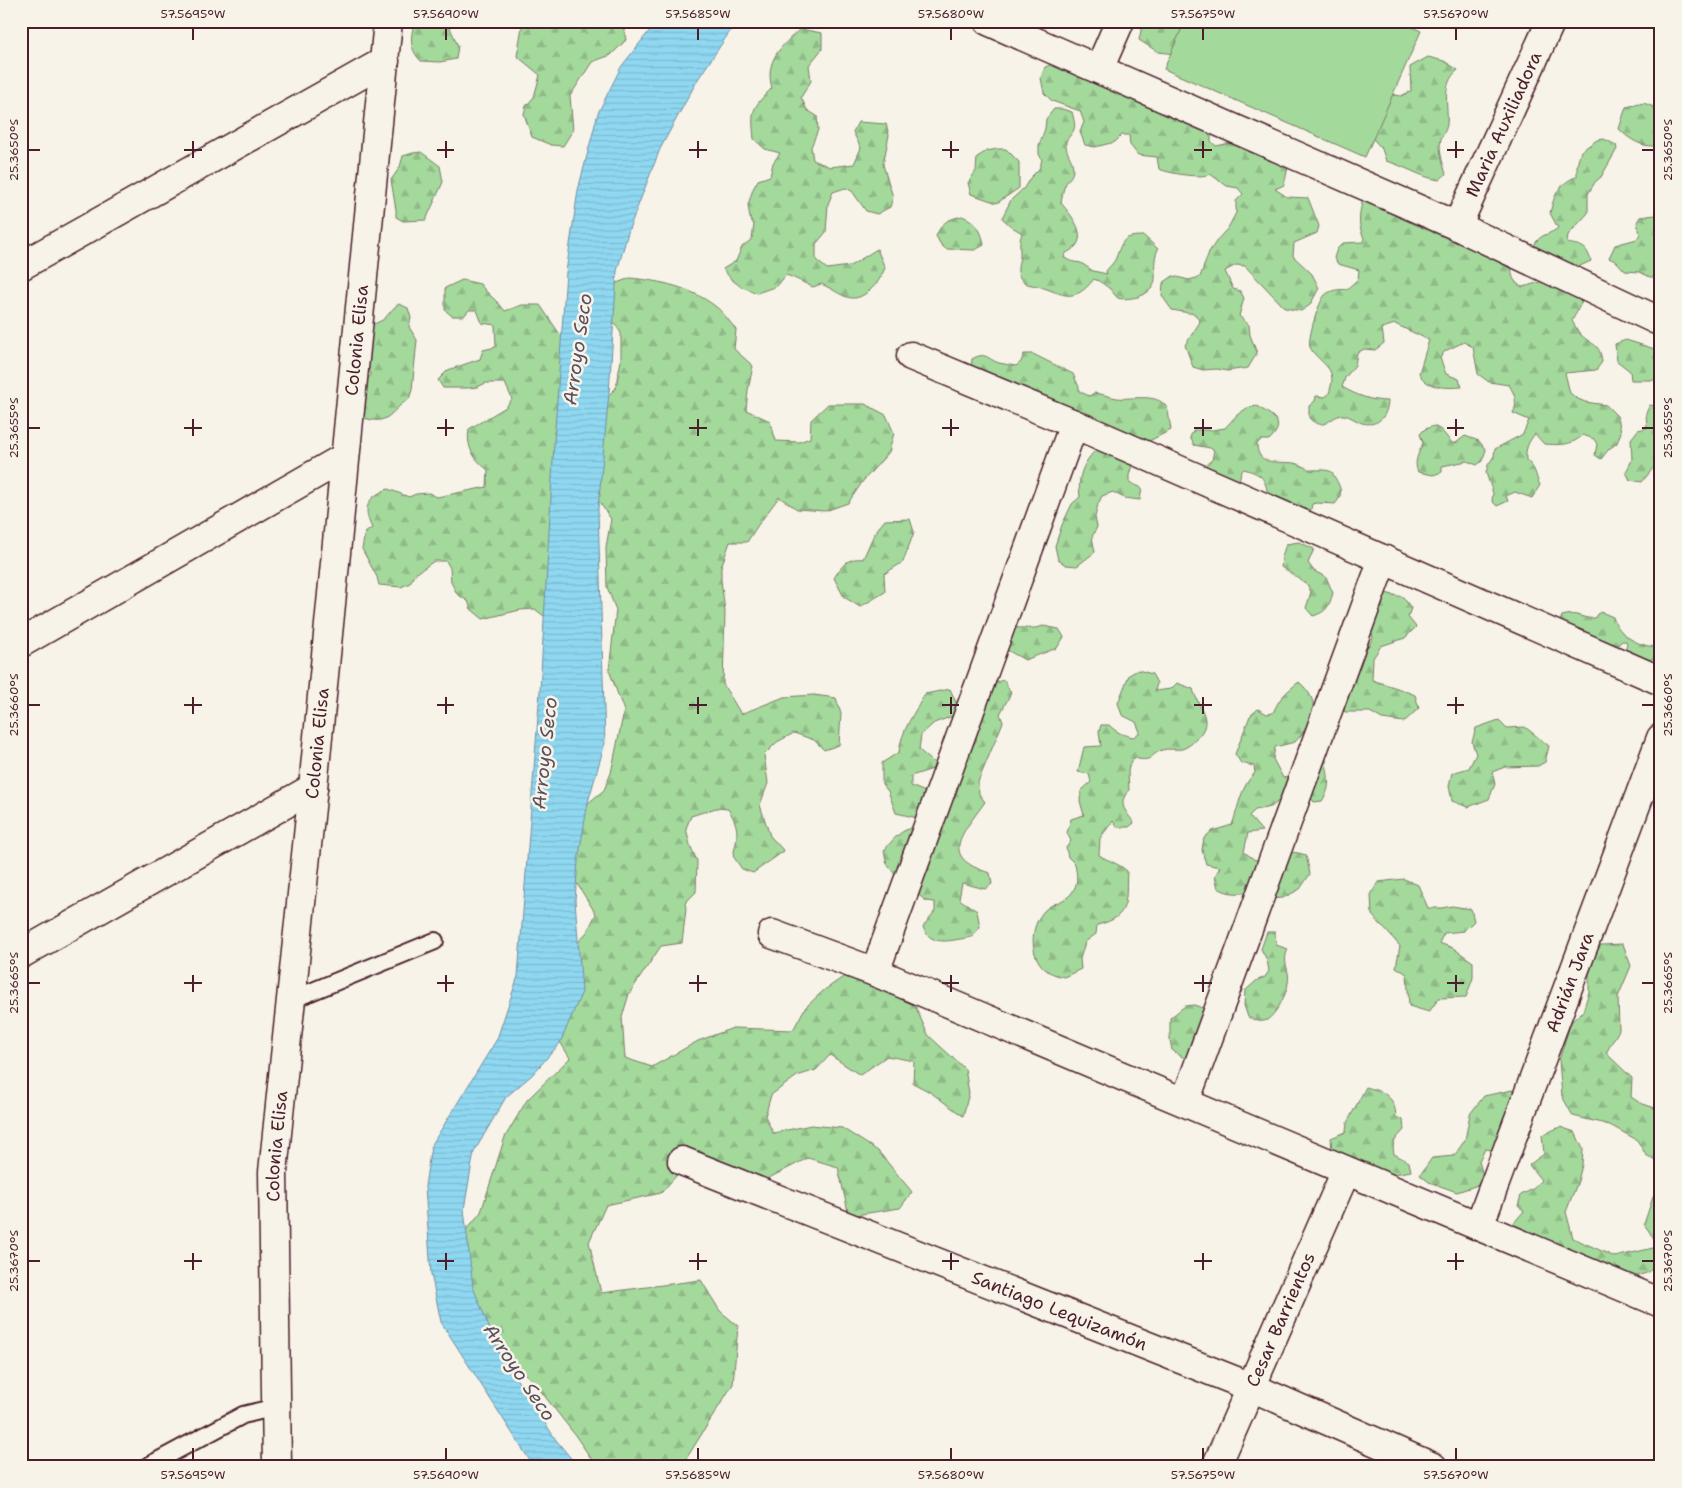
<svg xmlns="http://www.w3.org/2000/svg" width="1682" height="1488" viewBox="0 0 1682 1488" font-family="'Shantell Sans',sans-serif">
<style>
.forest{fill:url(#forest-firs);stroke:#777c64}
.park{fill:#a4d99c;stroke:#777c64}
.water{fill:url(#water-rules);stroke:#738ea2}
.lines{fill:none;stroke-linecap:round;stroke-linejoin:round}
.service-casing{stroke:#4a1f2b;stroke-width:20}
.minor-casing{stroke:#4a1f2b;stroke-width:31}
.tertiary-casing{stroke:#4a1f2b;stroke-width:31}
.service{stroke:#f7f3e8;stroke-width:16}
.minor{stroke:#f7f3e8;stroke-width:28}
.tertiary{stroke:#f7f3e8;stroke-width:28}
.ticks{fill:none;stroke:#4a1f2b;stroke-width:2}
.labels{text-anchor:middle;stroke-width:5;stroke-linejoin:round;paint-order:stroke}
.street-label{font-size:18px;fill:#4a1f2b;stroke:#f7f3e8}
.water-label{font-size:19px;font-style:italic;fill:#5b4d5c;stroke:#f7f3e8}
.neatline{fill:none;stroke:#4a1f2b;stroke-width:2}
.ticks-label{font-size:12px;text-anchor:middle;fill:#4a1f2b}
</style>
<defs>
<pattern id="forest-firs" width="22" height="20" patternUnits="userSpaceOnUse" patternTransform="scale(1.25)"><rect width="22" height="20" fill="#a4d99c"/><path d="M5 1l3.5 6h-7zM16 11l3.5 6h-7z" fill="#8fba87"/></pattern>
<pattern id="water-rules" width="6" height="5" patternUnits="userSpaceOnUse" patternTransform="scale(1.25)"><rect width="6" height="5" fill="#8fd8f1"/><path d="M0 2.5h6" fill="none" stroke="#7db9cf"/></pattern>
</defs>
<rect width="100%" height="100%" fill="#f7f3e8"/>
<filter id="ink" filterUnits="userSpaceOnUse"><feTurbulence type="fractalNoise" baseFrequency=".02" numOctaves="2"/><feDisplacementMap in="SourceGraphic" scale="10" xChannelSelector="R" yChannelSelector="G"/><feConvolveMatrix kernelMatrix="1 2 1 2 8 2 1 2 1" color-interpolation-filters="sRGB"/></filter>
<g filter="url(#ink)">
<g class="forest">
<path d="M 415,21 L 447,21 L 458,46 L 456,59 L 440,62 L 421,61 C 409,49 410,37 415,21 Z"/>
<path d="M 523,21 L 626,21 L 623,24 L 626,40 L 611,55 L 592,62 L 570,96 L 573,130 L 563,146 L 551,145 L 532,137 L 524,114 L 526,106 L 534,97 L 540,75 L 517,56 Z"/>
<path d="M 1143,21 L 1215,21 L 1184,55 L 1158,52 L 1139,40 Z"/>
<path d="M 800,29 L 822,33 L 822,49 L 809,65 L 811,81 L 801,97 L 807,110 L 817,116 L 818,130 L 811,147 L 813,160 L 830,167 L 854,164 L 861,148 L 853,132 L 858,122 L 886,124 L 889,135 L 883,165 L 893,197 L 890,207 L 877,214 L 866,211 L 852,191 L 845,188 L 833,192 L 828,204 L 826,232 L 816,244 L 816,260 L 827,269 L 850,266 L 877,249 L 885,268 C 880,279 878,283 869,291 C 850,307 841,292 821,284 L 813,287 C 803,283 796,278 786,275 L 777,286 L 757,293 L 740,286 L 731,279 L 723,269 L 736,261 L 742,247 L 752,239 L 754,225 L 750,218 L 748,205 L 753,189 L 758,180 L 770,176 L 773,163 L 780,153 L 765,149 L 754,139 C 751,110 752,108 772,88 C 764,60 782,46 800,29 Z"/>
<path d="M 1428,57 L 1444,61 L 1458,70 C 1440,84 1449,106 1447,125 C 1446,130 1443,134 1441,139 C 1438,149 1443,164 1446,174 L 1439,180 C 1420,177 1405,166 1386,161 L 1382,149 L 1368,133 L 1381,92 L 1401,96 L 1411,91 L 1410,67 Z"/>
<path d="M 1053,64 L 1136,97 L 1139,102 L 1150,105 L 1211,132 L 1211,141 L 1216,146 L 1236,142 L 1279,155 L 1288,167 L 1284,185 L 1275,189 L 1287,197 L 1308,198 L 1319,226 L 1317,233 L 1294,243 L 1293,256 L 1312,274 L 1319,288 L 1310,305 L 1301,311 L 1285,308 L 1245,266 L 1236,265 L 1225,271 L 1233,289 L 1240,291 L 1244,298 L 1239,316 L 1249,325 L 1250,335 L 1257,353 L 1248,368 L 1227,371 L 1217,369 L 1203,370 L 1193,367 L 1185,345 L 1200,322 L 1195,314 L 1172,310 L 1162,296 L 1163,283 L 1173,276 L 1189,280 L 1200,277 L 1209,252 L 1218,239 L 1228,228 L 1236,213 L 1236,201 L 1243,194 L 1238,188 L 1227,186 L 1210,174 C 1201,179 1168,173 1159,169 L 1157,157 L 1138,155 L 1130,145 L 1129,135 L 1122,135 L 1115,142 L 1095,147 L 1085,145 L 1080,132 L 1084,122 L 1080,111 L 1052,101 L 1044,93 L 1041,78 L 1045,67 Z"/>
<path d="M 1644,103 L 1661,110 L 1661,139 L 1655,146 C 1641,147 1629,139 1619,129 L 1626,107 Z"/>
<path d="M 1054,109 L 1062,109 L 1072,112 C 1077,131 1075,128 1066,141 C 1065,154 1073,158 1073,169 C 1073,176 1069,178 1066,183 C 1063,188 1062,197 1061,203 C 1073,217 1093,241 1066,253 L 1064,258 L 1074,262 L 1081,263 L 1093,271 L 1107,274 L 1106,271 C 1109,267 1114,263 1116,258 C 1123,239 1123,236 1144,236 L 1158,249 C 1148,270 1167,286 1138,297 C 1132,298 1123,300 1118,298 C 1115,296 1113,292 1110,289 C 1105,285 1100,281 1094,279 C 1073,305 1064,294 1038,286 C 1032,285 1025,285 1021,279 C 1014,270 1021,261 1020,252 C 1020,243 1019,243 1022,233 L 1012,227 L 1002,218 L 1011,200 L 1024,188 L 1030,178 L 1039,169 L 1042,160 L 1039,154 L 1039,145 L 1045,129 L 1046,119 Z"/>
<path d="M 1604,139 L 1616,145 L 1617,149 L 1601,177 L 1595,182 L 1588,194 L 1588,213 L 1568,235 L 1567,243 C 1582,246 1586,245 1591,261 L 1571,270 L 1533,248 C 1539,233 1548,236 1558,228 L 1550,213 C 1555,193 1558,185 1577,176 L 1577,165 L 1581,151 L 1597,140 Z"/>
<path d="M 997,149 L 1006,149 L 1019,162 L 1019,188 L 997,203 L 971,194 L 968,183 L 976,171 L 977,157 L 987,151 Z"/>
<path d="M 413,153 L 421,152 L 440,166 L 443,182 L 426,220 L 403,221 L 396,217 L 396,210 L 391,180 L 400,167 L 403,156 Z"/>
<path d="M 1364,197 L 1512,264 C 1511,275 1512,281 1522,287 C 1530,286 1541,280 1550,281 C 1558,282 1574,294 1583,299 L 1572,321 C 1575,325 1577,331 1581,335 C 1593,346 1600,343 1602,362 L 1596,370 L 1565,373 L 1570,393 L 1576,398 L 1585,402 L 1606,405 L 1618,417 L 1621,432 L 1617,443 L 1609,449 L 1601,459 L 1595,455 L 1597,444 L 1594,439 L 1583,435 C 1571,446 1560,445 1544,444 L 1535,434 C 1528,442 1525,449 1526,460 C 1537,469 1535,476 1540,485 L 1532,498 L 1515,492 L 1506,496 L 1508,501 L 1497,506 L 1492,501 L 1493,493 L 1486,473 L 1488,465 L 1494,456 L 1495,449 L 1523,434 L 1529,420 L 1513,413 C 1518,404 1515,394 1509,385 L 1489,382 L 1478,374 L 1473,347 L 1464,342 L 1445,351 L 1440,358 L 1446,374 L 1459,379 L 1462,387 C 1447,388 1426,389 1419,373 L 1429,340 L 1395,324 L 1382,328 L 1384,343 L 1375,350 L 1364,349 L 1357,353 L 1355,365 L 1345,378 L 1342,387 C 1356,395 1371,401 1388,401 C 1387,416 1379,427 1362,423 C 1356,421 1350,416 1344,415 C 1331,414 1325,434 1309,418 L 1309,406 L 1315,401 L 1316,396 L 1325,397 L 1329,394 C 1330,389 1332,384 1332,379 C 1332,365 1315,359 1310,347 C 1307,339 1319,301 1325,295 C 1332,289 1339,290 1347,289 L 1358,279 L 1359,270 L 1338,264 L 1334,258 L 1337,249 L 1343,243 L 1363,242 L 1364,238 C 1357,225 1359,211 1364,197 Z"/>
<path d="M 1655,215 L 1661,218 L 1661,277 L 1650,277 L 1640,272 L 1625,271 L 1617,262 L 1609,258 L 1615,245 L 1637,239 L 1640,234 L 1637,222 L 1640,217 Z"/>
<path d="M 962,216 C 976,221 982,231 984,245 L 975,250 L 946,249 L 941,245 L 936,236 C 943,221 947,220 962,216 Z"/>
<path d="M 630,278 C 661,281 690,287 715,306 C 723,312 730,322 736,330 L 734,349 L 753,366 L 748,390 L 746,410 L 770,421 L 776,441 L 799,442 L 810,438 L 811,420 L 828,404 L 865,404 L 886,415 L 894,433 L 889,452 L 863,481 L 848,503 L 825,511 L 797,509 L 779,497 L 758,525 L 747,542 L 730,542 L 721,567 L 721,580 L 725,612 L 723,684 L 741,714 L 784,697 L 814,695 L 836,698 L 841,714 L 839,745 L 824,750 L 814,740 L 794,733 L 777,742 L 764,755 L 768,783 L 760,805 L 770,836 L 784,851 L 753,873 L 742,869 L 733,856 C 738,836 740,827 728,809 L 716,808 L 691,816 L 686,828 L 690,845 L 697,861 L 696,892 L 685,903 L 686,909 L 682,943 L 661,946 L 629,994 L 622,1017 L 625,1058 L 652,1067 L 698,1041 L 733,1028 L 793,1030 L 805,1008 L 823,991 L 849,973 L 913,1001 L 928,1035 L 965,1069 L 969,1093 L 963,1116 L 930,1092 L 913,1083 L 914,1061 L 887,1056 L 860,1075 L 830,1055 L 816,1070 L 797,1076 L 771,1095 L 765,1116 L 773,1133 L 811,1125 L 842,1128 L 878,1151 L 912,1192 L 900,1208 L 849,1216 L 838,1167 L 808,1158 L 763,1181 L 719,1165 L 699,1150 L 661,1193 L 606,1205 L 589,1242 L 601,1293 L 701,1280 L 720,1311 L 738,1326 L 733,1384 L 681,1467 L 597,1467 L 575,1435 L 536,1385 L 476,1324 L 458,1240 L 481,1212 L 505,1137 L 527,1100 L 570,1058 L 554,1032 L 568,954 L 587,932 L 596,914 L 571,874 L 581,809 L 604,790 L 611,773 L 624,711 L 609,670 L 616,610 L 607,587 L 606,547 L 611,519 L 591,490 L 601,403 L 616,388 L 621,360 L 621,333 L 609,315 L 609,286 Z"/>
<path d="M 462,280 L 480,284 C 488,295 498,301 505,311 L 522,305 L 540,305 L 559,333 L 569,343 L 554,624 L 535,609 L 520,610 L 483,619 L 471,609 L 468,601 L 457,594 L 451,582 L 450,568 L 446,561 L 434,561 L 414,575 L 410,583 L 401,587 L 379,585 L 377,577 L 362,549 L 365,533 L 372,528 C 362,508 367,497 388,489 L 409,497 L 416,494 L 429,493 L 437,497 L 487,487 L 488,470 C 474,459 466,448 469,429 L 506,407 L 512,399 L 505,383 L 486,383 L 477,387 L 468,388 L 443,388 L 438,380 L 448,370 L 480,359 L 483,350 L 496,347 L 495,325 L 482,323 L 477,310 L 469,310 L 464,316 L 452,316 L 445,310 L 445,288 Z"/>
<path d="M 399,304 L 408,308 L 411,318 L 409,327 L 417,340 L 412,390 L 409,399 C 388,412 390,427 361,417 L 364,383 L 371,375 L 366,363 L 367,329 C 373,323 381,322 385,318 C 390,313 392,308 399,304 Z"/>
<path d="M 1626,340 L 1661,351 L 1661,380 L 1631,380 L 1630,371 L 1617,361 L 1615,344 Z"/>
<path d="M 1024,354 L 1033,354 L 1073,374 L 1079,387 L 1079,391 L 1089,396 L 1094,393 C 1102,394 1110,397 1117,398 C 1132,400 1162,391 1168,411 C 1169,417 1170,424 1171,430 L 1149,441 L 1135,440 L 1086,424 L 1079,411 L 1068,412 L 1024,388 L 1011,390 L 971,368 L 972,359 C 986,351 987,359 999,363 C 1004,364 1010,365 1016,366 L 1021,362 Z"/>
<path d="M 1650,405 L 1661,407 L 1661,446 L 1658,454 L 1658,462 L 1642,482 L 1630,480 L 1626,472 L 1632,460 L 1631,439 L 1638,430 L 1647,428 L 1646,413 Z"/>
<path d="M 1257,406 C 1272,416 1288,422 1269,440 L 1261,440 L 1257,444 C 1257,467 1279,461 1294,463 C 1300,464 1306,469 1312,470 C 1320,470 1325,469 1332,472 C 1338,484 1346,492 1335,504 L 1317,503 L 1312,504 L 1310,514 L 1268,495 C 1265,477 1261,474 1244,469 L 1241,472 L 1238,485 L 1204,466 L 1212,460 L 1214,450 L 1210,448 L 1194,445 L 1190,437 L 1194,430 L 1212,430 L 1225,428 L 1237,415 L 1247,408 Z"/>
<path d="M 1434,426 L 1441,430 L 1452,443 L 1456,443 L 1465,436 L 1479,441 L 1486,450 L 1482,461 L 1477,465 L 1467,461 L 1442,466 L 1442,472 L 1433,475 L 1418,472 C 1413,462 1419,453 1423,443 L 1420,434 L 1425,429 Z"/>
<path d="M 1101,445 L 1134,459 L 1129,475 L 1129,482 L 1142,488 L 1140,500 L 1124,498 L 1113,492 L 1102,496 L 1098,504 L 1095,517 L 1097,527 L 1092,537 L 1095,552 L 1077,566 L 1066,565 L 1058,560 L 1055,546 L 1062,525 L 1072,504 L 1080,497 C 1077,475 1084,460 1101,445 Z"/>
<path d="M 910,519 L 914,532 L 903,562 L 884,574 L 885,592 L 860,607 L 844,597 L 834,578 C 842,566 847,557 863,559 L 875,532 L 885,520 Z"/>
<path d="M 1299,542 L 1314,549 L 1308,563 L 1314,571 L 1326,577 L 1333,593 C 1329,606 1327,612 1313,616 L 1306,608 L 1311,592 L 1307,584 L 1281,567 L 1282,557 L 1286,544 Z"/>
<path d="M 1376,591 L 1403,597 L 1411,608 L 1408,617 L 1416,627 L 1405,638 L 1381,646 L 1373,658 L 1372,680 L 1397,688 L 1415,695 L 1419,708 L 1404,722 L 1382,719 L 1370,712 L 1345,712 L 1340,698 L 1355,649 L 1366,649 L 1373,638 L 1368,619 Z"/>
<path d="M 1601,612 L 1613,617 C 1619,636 1638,646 1657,647 L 1661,641 L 1661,659 L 1656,657 L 1642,663 L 1625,650 L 1627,644 L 1626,641 L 1622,641 L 1616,647 L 1559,624 L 1562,616 C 1579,611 1582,620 1595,618 L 1597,614 Z"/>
<path d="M 1043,626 L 1059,629 L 1064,637 L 1057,648 L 1025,660 L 1007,650 L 1011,628 C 1023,627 1033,630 1043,626 Z"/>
<path d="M 1138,670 L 1152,674 L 1157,683 L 1155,691 L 1171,689 L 1177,683 L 1193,689 C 1198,708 1215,720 1197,738 C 1193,743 1188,747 1182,749 C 1176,750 1168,748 1162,750 C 1149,755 1153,763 1134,758 L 1129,766 L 1128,772 L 1129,790 C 1117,804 1125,810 1134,823 L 1129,827 L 1117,827 L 1113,821 L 1100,838 L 1099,855 C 1108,861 1118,863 1127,871 C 1125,899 1132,917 1097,925 L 1096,934 L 1085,942 L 1080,959 L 1081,969 L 1064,977 C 1059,976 1053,974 1049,972 C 1028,959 1029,926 1045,910 C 1052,903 1064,902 1071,894 C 1079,884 1077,875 1075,864 L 1068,857 L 1066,848 L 1071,841 L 1067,833 L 1071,819 L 1084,815 L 1080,801 L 1081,791 L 1091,782 L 1089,774 L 1078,772 L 1084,747 L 1101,746 L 1099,732 L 1101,725 L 1109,725 C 1117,733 1123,735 1134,737 L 1140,732 L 1136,722 L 1122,715 L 1118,703 L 1129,675 Z"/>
<path d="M 1004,680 L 1011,693 L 1000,714 L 1003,722 L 978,782 L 979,794 L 985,802 C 963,833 937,857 990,873 L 992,884 L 985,889 L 962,883 L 959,899 L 977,911 L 980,927 L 972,937 C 955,939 931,949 923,927 L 935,911 L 935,902 L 926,901 L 896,876 L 887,864 L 884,851 C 893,839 901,829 916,827 C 927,826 935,829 944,823 L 949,802 L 965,757 L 976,741 L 977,730 L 988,684 Z"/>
<path d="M 1299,682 C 1323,703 1314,721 1295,742 L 1275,747 L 1273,759 L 1283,778 L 1289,777 L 1298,764 L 1316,755 L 1326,759 C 1327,777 1333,785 1322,801 L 1314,802 L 1308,794 L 1292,790 L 1271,807 L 1255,810 L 1249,816 L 1262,831 L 1248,833 L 1244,852 L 1255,860 C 1273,853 1287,849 1306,855 L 1310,874 L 1300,889 L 1283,898 L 1269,899 L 1254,891 C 1242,894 1229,895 1218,888 L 1215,876 L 1220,867 L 1206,864 L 1202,850 L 1204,838 L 1212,831 L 1232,825 C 1239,807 1240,787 1255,773 L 1254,766 L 1241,763 L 1235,754 L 1250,716 L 1258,709 L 1267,714 L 1273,713 C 1279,698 1287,691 1299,682 Z"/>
<path d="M 950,689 L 961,713 L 934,723 L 921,735 L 919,750 L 939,767 L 911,776 L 911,786 L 930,794 L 918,818 L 896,813 L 888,791 L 882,784 L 882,763 L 899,752 C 901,731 915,712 925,694 Z"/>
<path d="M 1499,720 L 1507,728 L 1525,727 L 1549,746 L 1545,762 L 1538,766 L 1505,767 L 1492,772 L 1495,784 L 1489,799 L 1468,807 L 1452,801 L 1449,786 L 1452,773 L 1469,768 L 1476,754 L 1472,742 L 1476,728 Z"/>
<path d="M 1404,879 L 1418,885 L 1428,908 L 1442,908 L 1452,906 L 1471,909 L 1474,921 L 1464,931 L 1444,933 L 1439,943 L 1453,948 L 1473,962 L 1473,978 L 1466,997 L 1439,998 L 1429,1012 L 1409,1006 L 1407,974 L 1396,967 L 1400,946 L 1372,915 L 1371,895 L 1378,882 Z"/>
<path d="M 1267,932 L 1275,932 L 1276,945 L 1288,949 C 1281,963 1291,970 1288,983 C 1287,994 1276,1014 1267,1020 C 1260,1023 1254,1020 1248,1017 L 1244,1005 L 1245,991 L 1256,981 L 1265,977 L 1269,971 L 1267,960 L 1261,949 Z"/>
<path d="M 1623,944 L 1631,966 L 1618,997 L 1619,1030 L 1606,1053 L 1632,1078 L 1631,1097 L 1640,1103 L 1661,1110 L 1661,1163 L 1646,1155 L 1637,1140 L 1610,1125 L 1573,1116 L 1562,1096 L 1559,1060 L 1571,1022 L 1583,1011 L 1589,992 L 1589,963 L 1601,945 Z"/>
<path d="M 1194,1005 L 1203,1008 L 1211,1016 L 1187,1060 L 1172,1050 L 1170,1040 L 1170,1018 L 1185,1006 Z"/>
<path d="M 1366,1087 C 1384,1092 1395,1096 1396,1117 L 1403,1120 L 1404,1130 C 1396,1139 1391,1142 1394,1154 L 1409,1162 L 1411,1171 L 1384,1176 L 1367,1169 L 1355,1159 L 1332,1153 L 1331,1138 L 1346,1132 L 1347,1123 Z"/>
<path d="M 1512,1090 L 1536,1112 L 1530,1135 L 1521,1149 L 1501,1151 L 1485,1149 L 1479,1161 L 1483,1176 L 1478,1185 L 1457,1192 L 1429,1182 L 1420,1175 L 1432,1158 L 1454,1156 L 1465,1140 L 1470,1114 L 1484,1096 Z"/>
<path d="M 1560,1127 L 1575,1132 L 1583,1149 L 1582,1165 L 1578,1181 L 1566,1212 L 1573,1238 L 1615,1257 L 1653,1248 L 1657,1264 L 1649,1272 L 1632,1278 L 1523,1236 L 1512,1225 L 1524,1211 L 1518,1206 L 1521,1195 L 1533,1189 L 1541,1180 L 1529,1165 L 1544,1154 L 1542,1135 Z"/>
<path d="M 1661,1190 L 1661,1234 L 1655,1240 L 1644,1224 L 1653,1197 Z"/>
</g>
<path class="park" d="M 1185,21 L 1400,21 L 1421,31 L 1365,157 L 1164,69 Z"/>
<path class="water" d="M 657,21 L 737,21 L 698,79 L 660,149 L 629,229 L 617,271 L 609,393 L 598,509 L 605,743 L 588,802 L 578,861 L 575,900 L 582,992 L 560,1043 L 532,1075 L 506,1097 L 474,1152 L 464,1209 L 473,1287 L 499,1352 L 556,1440 L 578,1467 L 534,1467 L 441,1322 L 431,1274 L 425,1186 L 431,1146 L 497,1039 L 518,976 L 540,691 L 554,443 L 566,272 L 578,190 L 598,113 L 621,67 Z"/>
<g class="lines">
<g class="service-casing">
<g id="service">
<path d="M 291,1000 L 435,941"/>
<path d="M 146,1467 L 243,1415 L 276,1407"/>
</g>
</g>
<g class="minor-casing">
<g id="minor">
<path d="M 988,21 L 1457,226 L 1661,322"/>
<path d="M 1099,69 L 1120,21"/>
<path id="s1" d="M 1457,226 L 1551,21"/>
<path d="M 21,266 L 385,61"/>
<path d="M 911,356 L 1074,424 L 1661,681"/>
<path d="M 21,643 L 345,457"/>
<path d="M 772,934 L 875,972 L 1661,1303"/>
<path d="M 21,954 L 313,788"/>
<path d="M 875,972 L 1074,424"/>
<path d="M 1185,1102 L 1383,559"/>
<path id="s2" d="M 682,1161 L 1251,1387 L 1433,1467"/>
<path id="s3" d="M 1479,1226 L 1661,738"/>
<path id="s4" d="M 1216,1467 L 1346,1171"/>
</g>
</g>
<g class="tertiary-casing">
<g id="tertiary">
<path id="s5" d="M 277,1467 L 273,1172 L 313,788 L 388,21"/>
</g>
</g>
<use href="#service" class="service"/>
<use href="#minor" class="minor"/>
<use href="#tertiary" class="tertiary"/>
</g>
</g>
<path class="ticks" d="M 193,28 L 193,40M 446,28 L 446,40M 698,28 L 698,40M 951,28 L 951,40M 1203,28 L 1203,40M 1456,28 L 1456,40M 193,141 L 193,158M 446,141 L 446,158M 698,141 L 698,158M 951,141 L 951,158M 1203,141 L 1203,158M 1456,141 L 1456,158M 28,150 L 40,150M 184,150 L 202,150M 437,150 L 454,150M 689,150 L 707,150M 942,150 L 959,150M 1194,150 L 1212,150M 1447,150 L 1464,150M 1642,150 L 1654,150M 193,419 L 193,436M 446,419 L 446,436M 698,419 L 698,436M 951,419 L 951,436M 1203,419 L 1203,436M 1456,419 L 1456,436M 28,428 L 40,428M 184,428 L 202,428M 437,428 L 454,428M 689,428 L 707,428M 942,428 L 959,428M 1194,428 L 1212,428M 1447,428 L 1464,428M 1642,428 L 1654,428M 193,697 L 193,714M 446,697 L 446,714M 698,697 L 698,714M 951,697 L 951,714M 1203,697 L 1203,714M 1456,697 L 1456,714M 28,705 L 40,705M 184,705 L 202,705M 437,705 L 454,705M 689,705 L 707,705M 942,705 L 959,705M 1194,705 L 1212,705M 1447,705 L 1464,705M 1642,705 L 1654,705M 193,975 L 193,992M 446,975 L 446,992M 698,975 L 698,992M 951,975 L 951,992M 1203,975 L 1203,992M 1456,975 L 1456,992M 28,983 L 40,983M 184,983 L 202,983M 437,983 L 454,983M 689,983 L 707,983M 942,983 L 959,983M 1194,983 L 1212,983M 1447,983 L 1464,983M 1642,983 L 1654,983M 193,1253 L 193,1270M 446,1253 L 446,1270M 698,1253 L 698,1270M 951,1253 L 951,1270M 1203,1253 L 1203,1270M 1456,1253 L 1456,1270M 28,1261 L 40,1261M 184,1261 L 202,1261M 437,1261 L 454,1261M 689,1261 L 707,1261M 942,1261 L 959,1261M 1194,1261 L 1212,1261M 1447,1261 L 1464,1261M 1642,1261 L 1654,1261M 193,1448 L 193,1460M 446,1448 L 446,1460M 698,1448 L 698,1460M 951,1448 L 951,1460M 1203,1448 L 1203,1460M 1456,1448 L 1456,1460"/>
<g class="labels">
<g class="street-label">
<text dy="6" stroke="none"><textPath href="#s1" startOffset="112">Maria Auxiliadora</textPath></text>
<text dy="6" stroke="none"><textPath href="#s5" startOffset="1131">Colonia Elisa</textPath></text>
<text dy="6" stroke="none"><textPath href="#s5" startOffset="726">Colonia Elisa</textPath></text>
<text dy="6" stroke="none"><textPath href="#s3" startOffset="260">Adrián Jara</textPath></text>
<text dy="6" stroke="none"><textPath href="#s5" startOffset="321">Colonia Elisa</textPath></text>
<text dy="6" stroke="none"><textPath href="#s2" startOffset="406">Santiago Lequizamón</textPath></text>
<text dy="6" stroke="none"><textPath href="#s4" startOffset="161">Cesar Barrientos</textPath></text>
</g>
<g class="water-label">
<text transform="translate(577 349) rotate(-82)" y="7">Arroyo Seco</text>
<text transform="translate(544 753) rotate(-84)" y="7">Arroyo Seco</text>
<text transform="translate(520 1372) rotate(56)" y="7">Arroyo Seco</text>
</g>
</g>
<rect width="1682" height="1488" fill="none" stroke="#f7f3e8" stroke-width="55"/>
<rect x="28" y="28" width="1626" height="1432" class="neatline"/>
<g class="ticks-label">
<text x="193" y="18">57.5695°W</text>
<text x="446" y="18">57.5690°W</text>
<text x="698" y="18">57.5685°W</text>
<text x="951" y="18">57.5680°W</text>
<text x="1203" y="18">57.5675°W</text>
<text x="1456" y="18">57.5670°W</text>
<text transform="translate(14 150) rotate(-90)" y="4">25.3650°S</text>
<text transform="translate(1668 150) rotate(-90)" y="4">25.3650°S</text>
<text transform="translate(14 428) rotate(-90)" y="4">25.3655°S</text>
<text transform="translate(1668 428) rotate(-90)" y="4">25.3655°S</text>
<text transform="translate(14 705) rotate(-90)" y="4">25.3660°S</text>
<text transform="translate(1668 705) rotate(-90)" y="4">25.3660°S</text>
<text transform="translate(14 983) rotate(-90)" y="4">25.3665°S</text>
<text transform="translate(1668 983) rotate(-90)" y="4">25.3665°S</text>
<text transform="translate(14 1261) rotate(-90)" y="4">25.3670°S</text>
<text transform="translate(1668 1261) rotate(-90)" y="4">25.3670°S</text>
<text x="193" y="1479">57.5695°W</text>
<text x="446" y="1479">57.5690°W</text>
<text x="698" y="1479">57.5685°W</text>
<text x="951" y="1479">57.5680°W</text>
<text x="1203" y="1479">57.5675°W</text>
<text x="1456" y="1479">57.5670°W</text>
</g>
</svg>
